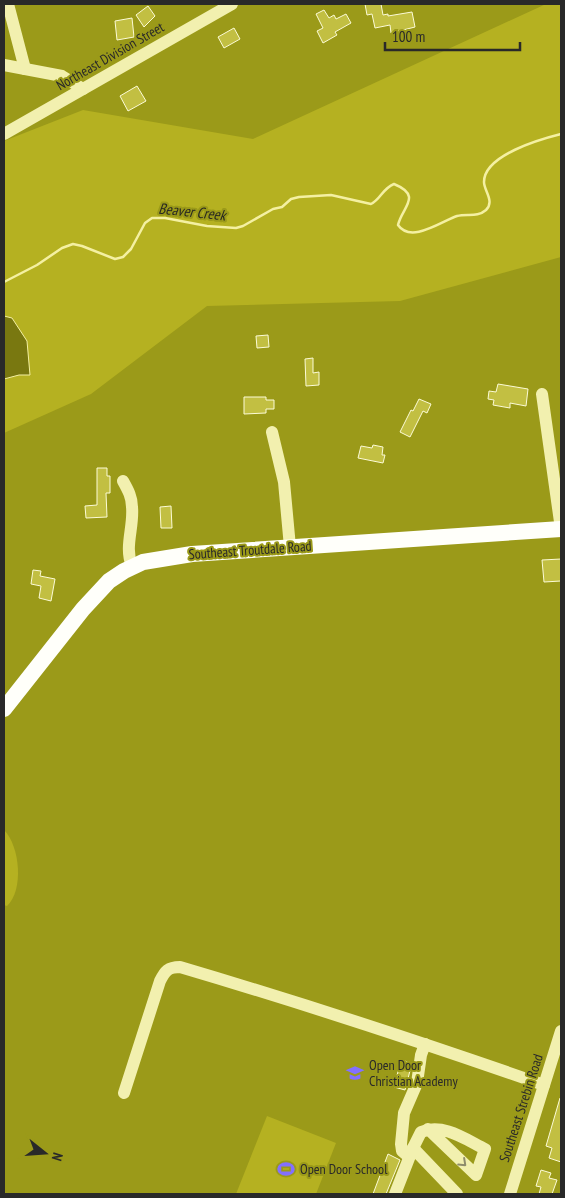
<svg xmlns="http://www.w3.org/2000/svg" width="565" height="1198" viewBox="0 0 565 1198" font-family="'PT Sans Narrow',sans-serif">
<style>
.green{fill:#b5b121}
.water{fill:#797810;stroke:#f4f0a2}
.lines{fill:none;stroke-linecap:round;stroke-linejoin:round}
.stream{stroke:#f4f0a2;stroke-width:2.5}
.building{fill:#c2bf42;stroke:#fcfbd7}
.minor{stroke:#f2f0af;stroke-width:12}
.major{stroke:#fffffa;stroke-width:16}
.oneway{stroke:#8e8c6c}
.labels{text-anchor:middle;stroke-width:4;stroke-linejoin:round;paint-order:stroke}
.street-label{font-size:14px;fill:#292929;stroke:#9b9a19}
.poi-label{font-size:14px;fill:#292929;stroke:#9b9a19;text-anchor:start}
.water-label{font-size:15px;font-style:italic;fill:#282822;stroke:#9b9a19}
</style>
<rect width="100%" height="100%" fill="#9b9a19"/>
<g class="green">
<path d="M 546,4 L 561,4 L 561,257 L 400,301 L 207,306 L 91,394 L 4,433 L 4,141 L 83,110 L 253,139 Z"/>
<path d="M 4,830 C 20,846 24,890 7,906 L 4,905 Z"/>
<path d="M 267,1116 L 336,1143 L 316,1194 L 236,1194 Z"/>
</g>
<path class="water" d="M 4,316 L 12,318 L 27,341 L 30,375 L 19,375 L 4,379 Z"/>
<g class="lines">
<path class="stream" d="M 4,282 L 37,265 L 62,248 L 73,244 L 82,246 L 115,259 L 123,257 L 131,249 L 145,223 L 152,218 L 165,218 L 207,226 L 236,228 L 243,226 L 273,209 L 282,207 L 291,199 L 299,197 L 331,195 L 371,204 C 381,199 382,189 394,184 C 423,196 402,207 398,225 C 411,244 442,221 457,216 C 467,213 477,218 486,210 C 495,201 484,191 484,182 C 484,155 541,139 561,134"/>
</g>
<g class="building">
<path d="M 365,4 L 381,4 L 383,15 L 388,14 L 388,16 L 412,12 L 415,27 L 391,33 L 390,25 L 375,28 L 372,14 L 367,15 Z"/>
<path d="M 148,6 L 155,16 L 144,27 L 136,15 Z"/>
<path d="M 324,10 L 329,18 L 334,15 L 336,19 L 346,14 L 351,23 L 335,32 L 337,35 L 323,43 L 317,31 L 323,28 L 316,14 Z"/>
<path d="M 132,18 L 134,37 L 117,40 L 115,21 Z"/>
<path d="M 234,28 L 240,39 L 224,48 L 218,37 Z"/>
<path d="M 137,86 L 146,101 L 128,111 L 120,96 Z"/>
<path d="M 268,335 L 269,347 L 257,348 L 256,336 Z"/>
<path d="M 313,358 L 313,373 L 319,372 L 319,385 L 306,386 L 305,359 Z"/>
<path d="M 498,384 L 528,389 L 526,406 L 510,403 L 510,408 L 493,405 L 494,400 L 488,399 L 489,391 L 496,392 Z"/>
<path d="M 244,397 L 266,397 L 266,400 L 274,400 L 274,409 L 266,409 L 266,413 L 244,414 Z"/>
<path d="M 419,399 L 431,404 L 427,413 L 423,411 L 410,437 L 400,432 L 411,410 L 413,411 Z"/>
<path d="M 373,445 L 383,447 L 382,455 L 385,455 L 383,463 L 358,458 L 361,446 L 372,448 Z"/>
<path d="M 97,468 L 107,468 L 107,476 L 110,476 L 110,493 L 106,493 L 107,517 L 86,518 L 85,506 L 97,505 Z"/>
<path d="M 171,506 L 172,528 L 161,528 L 160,507 Z"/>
<path d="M 561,559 L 561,581 L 544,582 L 542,560 Z"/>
<path d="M 33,570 L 41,571 L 40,576 L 55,579 L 51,601 L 39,598 L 41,586 L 31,584 Z"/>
<path d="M 401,1060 L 412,1063 L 405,1090 L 394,1087 Z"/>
<path d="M 560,1098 L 561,1098 L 561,1162 L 549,1158 L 552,1148 L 546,1146 Z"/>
<path d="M 388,1154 L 400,1160 L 386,1194 L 373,1194 Z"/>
<path d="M 541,1170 L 551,1173 L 549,1178 L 557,1180 L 552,1194 L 539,1194 L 541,1187 L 536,1186 Z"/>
</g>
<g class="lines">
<g class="minor">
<path d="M 8,4 L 25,69"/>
<path d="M 4,65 L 62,76 L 83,89"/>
<path d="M 4,134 L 232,4"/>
<path d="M 542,394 L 561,529 L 561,528"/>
<path d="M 272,432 L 284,482 L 290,547"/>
<path d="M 123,481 C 128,490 132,497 132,507 C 134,527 124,547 132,566"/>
<path d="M 124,1093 L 160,981 C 165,971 168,967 180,967 C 302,1003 424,1043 544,1085"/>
<path d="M 413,1148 L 421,1132 C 443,1123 465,1139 485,1149 L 476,1175 L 428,1129"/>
<path d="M 409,1157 L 402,1151 L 401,1144 L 404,1113 L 417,1083 L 421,1055 L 425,1044"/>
<path d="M 395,1194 L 413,1148 L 457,1194"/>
<path d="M 510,1194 L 561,1031"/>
</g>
<path class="major" d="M 4,709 L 83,609 L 109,581 L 124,571 L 143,562 L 192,554 L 561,529"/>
</g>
<defs><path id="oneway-chevron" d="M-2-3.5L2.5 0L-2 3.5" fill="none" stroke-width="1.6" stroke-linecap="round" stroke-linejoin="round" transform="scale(1.25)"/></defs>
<use class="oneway" href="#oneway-chevron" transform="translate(463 1163) rotate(43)"/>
<defs>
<g id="school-bare" transform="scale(1.35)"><path d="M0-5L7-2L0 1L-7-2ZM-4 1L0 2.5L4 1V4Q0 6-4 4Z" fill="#8370ff" stroke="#9b9a19" stroke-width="2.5" paint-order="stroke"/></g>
<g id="stadium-bare" transform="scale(1.35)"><path d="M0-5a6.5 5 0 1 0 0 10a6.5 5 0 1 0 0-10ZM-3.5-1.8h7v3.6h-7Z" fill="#8370ff" stroke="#9b9a19" stroke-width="2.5" paint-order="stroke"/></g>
</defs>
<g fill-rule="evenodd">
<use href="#school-bare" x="355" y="1073"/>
<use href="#stadium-bare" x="286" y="1169"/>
</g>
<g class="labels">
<g class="street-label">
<text transform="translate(110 56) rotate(-30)" y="5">Northeast Division Street</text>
<text transform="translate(250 550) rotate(-4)" y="5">Southeast Troutdale Road</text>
<text transform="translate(521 1108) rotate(-72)" y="5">Southeast Strebin Road</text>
</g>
<g class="poi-label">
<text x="369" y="1070">Open Door<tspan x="369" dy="16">Christian Academy</tspan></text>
<text x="300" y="1174">Open Door School</text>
</g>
<g class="water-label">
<text transform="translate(192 212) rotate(6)" y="5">Beaver Creek</text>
</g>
</g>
<rect width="565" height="1198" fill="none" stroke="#292929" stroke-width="10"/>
<g transform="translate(45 1153) rotate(107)" stroke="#9b9a19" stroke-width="4" paint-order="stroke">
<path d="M0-4L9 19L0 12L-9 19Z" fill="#292929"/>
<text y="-8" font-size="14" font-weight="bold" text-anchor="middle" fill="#292929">N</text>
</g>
<path d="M385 42v8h135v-8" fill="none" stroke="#292929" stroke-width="2.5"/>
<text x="392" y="42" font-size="15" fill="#292929" stroke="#9b9a19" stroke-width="4" paint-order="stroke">100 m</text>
</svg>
